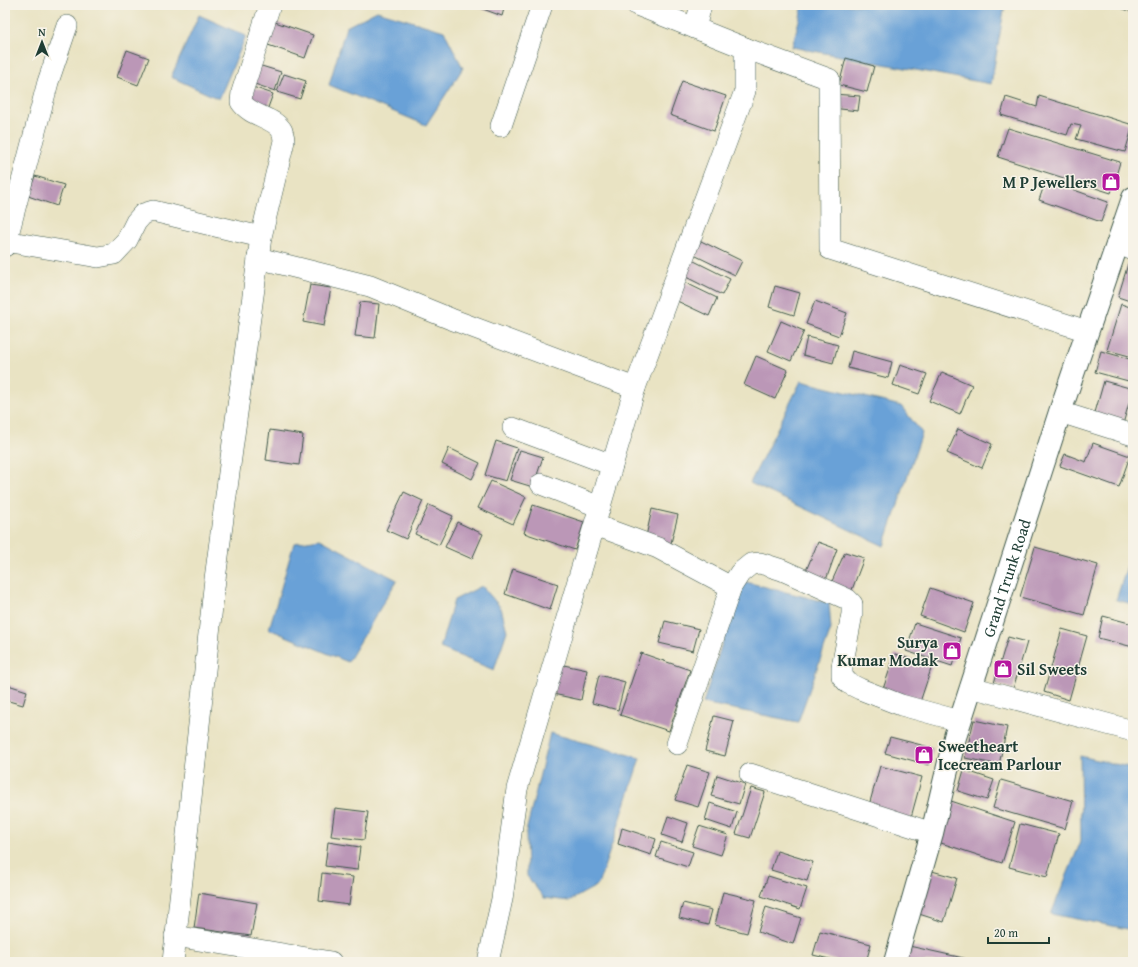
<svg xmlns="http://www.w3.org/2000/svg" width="1138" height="967" viewBox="0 0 1138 967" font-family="'Gentium Book Plus',serif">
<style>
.water{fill:#69a1d7;stroke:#446f86}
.building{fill:#bb97b7}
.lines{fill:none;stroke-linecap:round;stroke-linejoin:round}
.minor-casing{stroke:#3d5649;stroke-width:22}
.primary-casing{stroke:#3d5649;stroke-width:24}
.minor{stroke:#fff;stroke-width:21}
.primary{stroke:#fff;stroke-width:22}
.labels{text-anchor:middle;stroke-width:3;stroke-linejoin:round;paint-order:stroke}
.poi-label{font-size:16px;font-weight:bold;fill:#1f3d34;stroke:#f7f3e8;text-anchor:end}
.street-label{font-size:16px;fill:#1f3d34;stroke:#f7f3e8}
</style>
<rect width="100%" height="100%" fill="#f7f3e8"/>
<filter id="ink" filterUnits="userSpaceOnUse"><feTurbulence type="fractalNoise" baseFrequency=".025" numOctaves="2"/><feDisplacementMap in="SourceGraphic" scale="8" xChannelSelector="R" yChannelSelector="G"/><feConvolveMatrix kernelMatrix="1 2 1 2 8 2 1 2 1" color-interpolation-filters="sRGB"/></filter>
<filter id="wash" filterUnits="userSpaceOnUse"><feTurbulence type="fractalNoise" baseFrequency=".012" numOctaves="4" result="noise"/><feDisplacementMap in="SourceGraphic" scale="16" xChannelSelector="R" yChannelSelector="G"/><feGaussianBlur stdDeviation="0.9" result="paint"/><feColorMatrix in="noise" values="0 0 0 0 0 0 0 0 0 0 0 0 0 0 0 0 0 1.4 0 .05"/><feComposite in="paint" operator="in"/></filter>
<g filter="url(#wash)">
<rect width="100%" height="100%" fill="#e9e3c3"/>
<g class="water">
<path d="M 803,5 L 1005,5 L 991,84 L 792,47 Z"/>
<path d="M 377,11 L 444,31 L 463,68 L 426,125 L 329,85 L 346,27 Z"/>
<path d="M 199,15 L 246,36 L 219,99 L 171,77 Z"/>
<path d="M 801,381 L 901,406 L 922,433 L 884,546 L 750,483 Z"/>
<path d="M 320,539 L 397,580 L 348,662 L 269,629 L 294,543 Z"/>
<path d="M 1133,548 L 1133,604 L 1116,600 Z"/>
<path d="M 742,581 L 829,603 L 831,629 L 798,722 L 703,703 Z"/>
<path d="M 482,586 L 501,608 L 507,631 L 494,670 L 440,648 L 454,600 Z"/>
<path d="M 550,733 L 640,758 L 618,827 L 598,885 L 569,901 L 544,898 L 527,876 L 526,832 Z"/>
<path d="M 1080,756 L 1133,768 L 1133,930 L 1051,914 L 1081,841 Z"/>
</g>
<g id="blocks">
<g class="building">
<path d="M 472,5 L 505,5 L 502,16 Z"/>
<path d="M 1111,5 L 1133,5 L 1133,12 Z"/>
<path d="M 275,22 L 313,35 L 305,58 L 268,45 Z"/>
<path d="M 127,50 L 149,58 L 138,85 L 117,77 Z"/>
<path d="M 846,58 L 874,66 L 867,92 L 839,85 Z"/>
<path d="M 255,64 L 281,72 L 275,91 L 249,82 Z"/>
<path d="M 284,74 L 306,81 L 300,99 L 277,92 Z"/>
<path d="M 682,81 L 726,96 L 714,131 L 670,115 Z"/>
<path d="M 250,86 L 273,94 L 266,113 L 246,103 Z"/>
<path d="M 833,94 L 860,96 L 858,111 L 832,108 Z"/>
<path d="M 1039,96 L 1133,125 L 1125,152 L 1076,139 L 1081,126 L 1071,124 L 1067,135 L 1001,115 L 1006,97 L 1037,107 Z"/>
<path d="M 1008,128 L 1120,162 L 1111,193 L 998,157 Z"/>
<path d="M 35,176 L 64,185 L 57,206 L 28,196 Z"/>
<path d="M 1046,180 L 1108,202 L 1101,222 L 1039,200 Z"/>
<path d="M 701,241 L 742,261 L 735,275 L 694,255 Z"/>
<path d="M 692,260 L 730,279 L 722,295 L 684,276 Z"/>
<path d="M 1128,264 L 1133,266 L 1133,302 L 1118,297 Z"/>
<path d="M 684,282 L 717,298 L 709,316 L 675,300 Z"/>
<path d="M 310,285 L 331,288 L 324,326 L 303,322 Z"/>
<path d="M 775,286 L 800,293 L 794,315 L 769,307 Z"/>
<path d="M 815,301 L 847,313 L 839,336 L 806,324 Z"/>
<path d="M 360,302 L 379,304 L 375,338 L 355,336 Z"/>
<path d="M 1121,304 L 1133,308 L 1133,357 L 1107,350 Z"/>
<path d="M 781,321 L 804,331 L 791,361 L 768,351 Z"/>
<path d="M 807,337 L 838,345 L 833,363 L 803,355 Z"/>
<path d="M 852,351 L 892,362 L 888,378 L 848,368 Z"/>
<path d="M 1101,351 L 1133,360 L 1132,382 L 1095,372 Z"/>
<path d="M 756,356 L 788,370 L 775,399 L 744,385 Z"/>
<path d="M 900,365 L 927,374 L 919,394 L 893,385 Z"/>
<path d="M 942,372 L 972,385 L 960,414 L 929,401 Z"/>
<path d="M 1104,381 L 1133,389 L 1123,424 L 1094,416 Z"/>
<path d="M 958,429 L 992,444 L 982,468 L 947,453 Z"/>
<path d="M 270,430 L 303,435 L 299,465 L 266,460 Z"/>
<path d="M 496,441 L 517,448 L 506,481 L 485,475 Z"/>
<path d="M 1093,443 L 1130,456 L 1119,487 L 1060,466 L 1065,454 L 1086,462 Z"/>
<path d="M 449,448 L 480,463 L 472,479 L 442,464 Z"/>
<path d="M 520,450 L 543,457 L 533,487 L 510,480 Z"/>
<path d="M 491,481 L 526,497 L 513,524 L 478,508 Z"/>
<path d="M 404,492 L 423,501 L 406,539 L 386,530 Z"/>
<path d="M 429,505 L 453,516 L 439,545 L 415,534 Z"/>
<path d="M 533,505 L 584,522 L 575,550 L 524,533 Z"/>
<path d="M 652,509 L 678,515 L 670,547 L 645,541 Z"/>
<path d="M 457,522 L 483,534 L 472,559 L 445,547 Z"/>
<path d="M 818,542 L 837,549 L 826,580 L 805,573 Z"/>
<path d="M 1035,547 L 1098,565 L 1084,615 L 1020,597 Z"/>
<path d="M 845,552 L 864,558 L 850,595 L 829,588 Z"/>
<path d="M 513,569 L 558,584 L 550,610 L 505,594 Z"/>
<path d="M 930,588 L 974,603 L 964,632 L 920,616 Z"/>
<path d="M 1103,616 L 1133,624 L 1133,647 L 1098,638 Z"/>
<path d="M 665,621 L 699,629 L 693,651 L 659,643 Z"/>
<path d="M 915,623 L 961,638 L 952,666 L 906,651 Z"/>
<path d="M 1062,629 L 1087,636 L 1069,700 L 1044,692 Z"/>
<path d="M 1008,637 L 1027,642 L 1013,689 L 994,683 Z"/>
<path d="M 641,653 L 690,670 L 669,731 L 620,715 Z"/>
<path d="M 895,654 L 932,666 L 918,708 L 881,695 Z"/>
<path d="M 559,664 L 587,670 L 581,700 L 553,694 Z"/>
<path d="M 599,675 L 625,682 L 618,710 L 592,703 Z"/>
<path d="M 5,684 L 27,691 L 23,705 L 5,700 Z"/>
<path d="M 714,716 L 734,721 L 725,756 L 705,751 Z"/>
<path d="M 974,720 L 1007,727 L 999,765 L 965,758 Z"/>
<path d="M 890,737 L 933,748 L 929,765 L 885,753 Z"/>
<path d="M 687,765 L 710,772 L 698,807 L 675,800 Z"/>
<path d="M 880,766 L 922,777 L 910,821 L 868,809 Z"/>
<path d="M 964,770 L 994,780 L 987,800 L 958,791 Z"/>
<path d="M 717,775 L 745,784 L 739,804 L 711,796 Z"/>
<path d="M 1001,780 L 1073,801 L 1065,829 L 993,808 Z"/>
<path d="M 751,788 L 765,792 L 750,838 L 736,834 Z"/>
<path d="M 951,801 L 1015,822 L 1002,863 L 938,842 Z"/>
<path d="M 710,803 L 737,812 L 732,829 L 705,820 Z"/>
<path d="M 335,808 L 368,812 L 364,840 L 331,836 Z"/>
<path d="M 668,816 L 688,823 L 682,842 L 662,835 Z"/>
<path d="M 1020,824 L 1059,834 L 1047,877 L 1009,867 Z"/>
<path d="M 699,826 L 728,835 L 721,855 L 692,846 Z"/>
<path d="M 622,828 L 656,839 L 651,855 L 618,844 Z"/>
<path d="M 328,842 L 360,847 L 357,870 L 325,866 Z"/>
<path d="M 661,842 L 693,852 L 688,867 L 656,857 Z"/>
<path d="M 777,851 L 813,862 L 807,881 L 771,870 Z"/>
<path d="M 932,871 L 957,878 L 944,922 L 919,914 Z"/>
<path d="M 322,873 L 353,877 L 349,905 L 319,901 Z"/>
<path d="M 768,876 L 807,888 L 800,909 L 761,896 Z"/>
<path d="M 723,892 L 756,900 L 747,933 L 715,925 Z"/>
<path d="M 199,893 L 257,903 L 251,936 L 194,928 Z"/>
<path d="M 683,903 L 712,910 L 708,925 L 679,918 Z"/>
<path d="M 766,907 L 801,918 L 793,944 L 758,932 Z"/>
<path d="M 820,931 L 871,944 L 866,962 L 842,962 L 813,955 Z"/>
<path d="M 909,946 L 977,961 L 977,962 L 905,962 Z"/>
</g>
</g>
</g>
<g filter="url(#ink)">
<use href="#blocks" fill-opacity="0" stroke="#3d5649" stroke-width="1"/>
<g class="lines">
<g class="minor-casing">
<g id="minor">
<path d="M 637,5 L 695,28"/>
<path d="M 745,48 L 829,79 L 830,249 L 1087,331"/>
<path d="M 501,126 L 542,5"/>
<path d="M 5,241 L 98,257 L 114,254 L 127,240 L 136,222 L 143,214 L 153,211 L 261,237"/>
<path d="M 1117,243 L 1133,250"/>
<path d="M 5,246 L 48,82 L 67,26"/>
<path d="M 258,258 L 370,286 L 451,319 L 635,388"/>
<path d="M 1060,412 L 1133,435"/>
<path d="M 513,428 L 612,465"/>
<path d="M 541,484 L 600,507"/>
<path d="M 595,525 L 658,548 L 731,587"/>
<path d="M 971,687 L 1133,731"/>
<path d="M 677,744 L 731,587 L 740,573 L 751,564 L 760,563 L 782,570 L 847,599 L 852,604 L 852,614 L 842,667 L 842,676 L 848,683 L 860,689 L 901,705 L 960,721"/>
<path d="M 750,774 L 932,833"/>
<path d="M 175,936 L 331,962"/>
<path d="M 173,962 L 215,579 L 234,435 L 261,237 L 284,141 C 284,138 283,134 282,131 C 275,117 251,117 241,102 L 242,92 L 270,5"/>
<path d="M 488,962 L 502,899 L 517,789 L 564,628 L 635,388 L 745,91 L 745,48 L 695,28 L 701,5"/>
</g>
</g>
<g class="primary-casing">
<g id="primary">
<path id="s1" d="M 895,962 L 932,833 L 955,737 L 1060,412 L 1133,198"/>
</g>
</g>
<use href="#minor" class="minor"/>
<use href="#primary" class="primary"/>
</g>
</g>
<defs>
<g id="shop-square" transform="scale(1)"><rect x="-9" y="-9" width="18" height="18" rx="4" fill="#b5179e" stroke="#f7f3e8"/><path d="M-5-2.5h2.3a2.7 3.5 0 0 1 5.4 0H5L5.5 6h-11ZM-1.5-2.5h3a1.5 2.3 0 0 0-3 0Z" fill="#fff"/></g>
</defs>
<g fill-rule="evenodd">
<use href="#shop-square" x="1111" y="182"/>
<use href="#shop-square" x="952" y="651"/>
<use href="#shop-square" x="1003" y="669"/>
<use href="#shop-square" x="924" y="755"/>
</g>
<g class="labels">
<g class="poi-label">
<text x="1097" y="188">M P Jewellers</text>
<text x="938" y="648">Surya<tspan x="938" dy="18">Kumar Modak</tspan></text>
<text x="1017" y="675" text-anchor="start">Sil Sweets</text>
<text x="938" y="752" text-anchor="start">Sweetheart<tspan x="938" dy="18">Icecream Parlour</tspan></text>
</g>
<g class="street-label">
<text dy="6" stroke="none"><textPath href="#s1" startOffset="400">Grand Trunk Road</textPath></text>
</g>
</g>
<rect width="1138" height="967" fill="none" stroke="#f7f3e8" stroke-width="20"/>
<g transform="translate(42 42)" stroke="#f7f3e8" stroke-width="3" paint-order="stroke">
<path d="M0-3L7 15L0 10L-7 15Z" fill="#1f3d34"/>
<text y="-6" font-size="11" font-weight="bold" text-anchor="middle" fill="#1f3d34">N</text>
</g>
<path d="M988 937v6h61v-6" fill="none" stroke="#1f3d34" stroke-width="2"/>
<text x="994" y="937" font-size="12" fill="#1f3d34" stroke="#f7f3e8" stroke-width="3" paint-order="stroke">20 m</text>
</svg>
